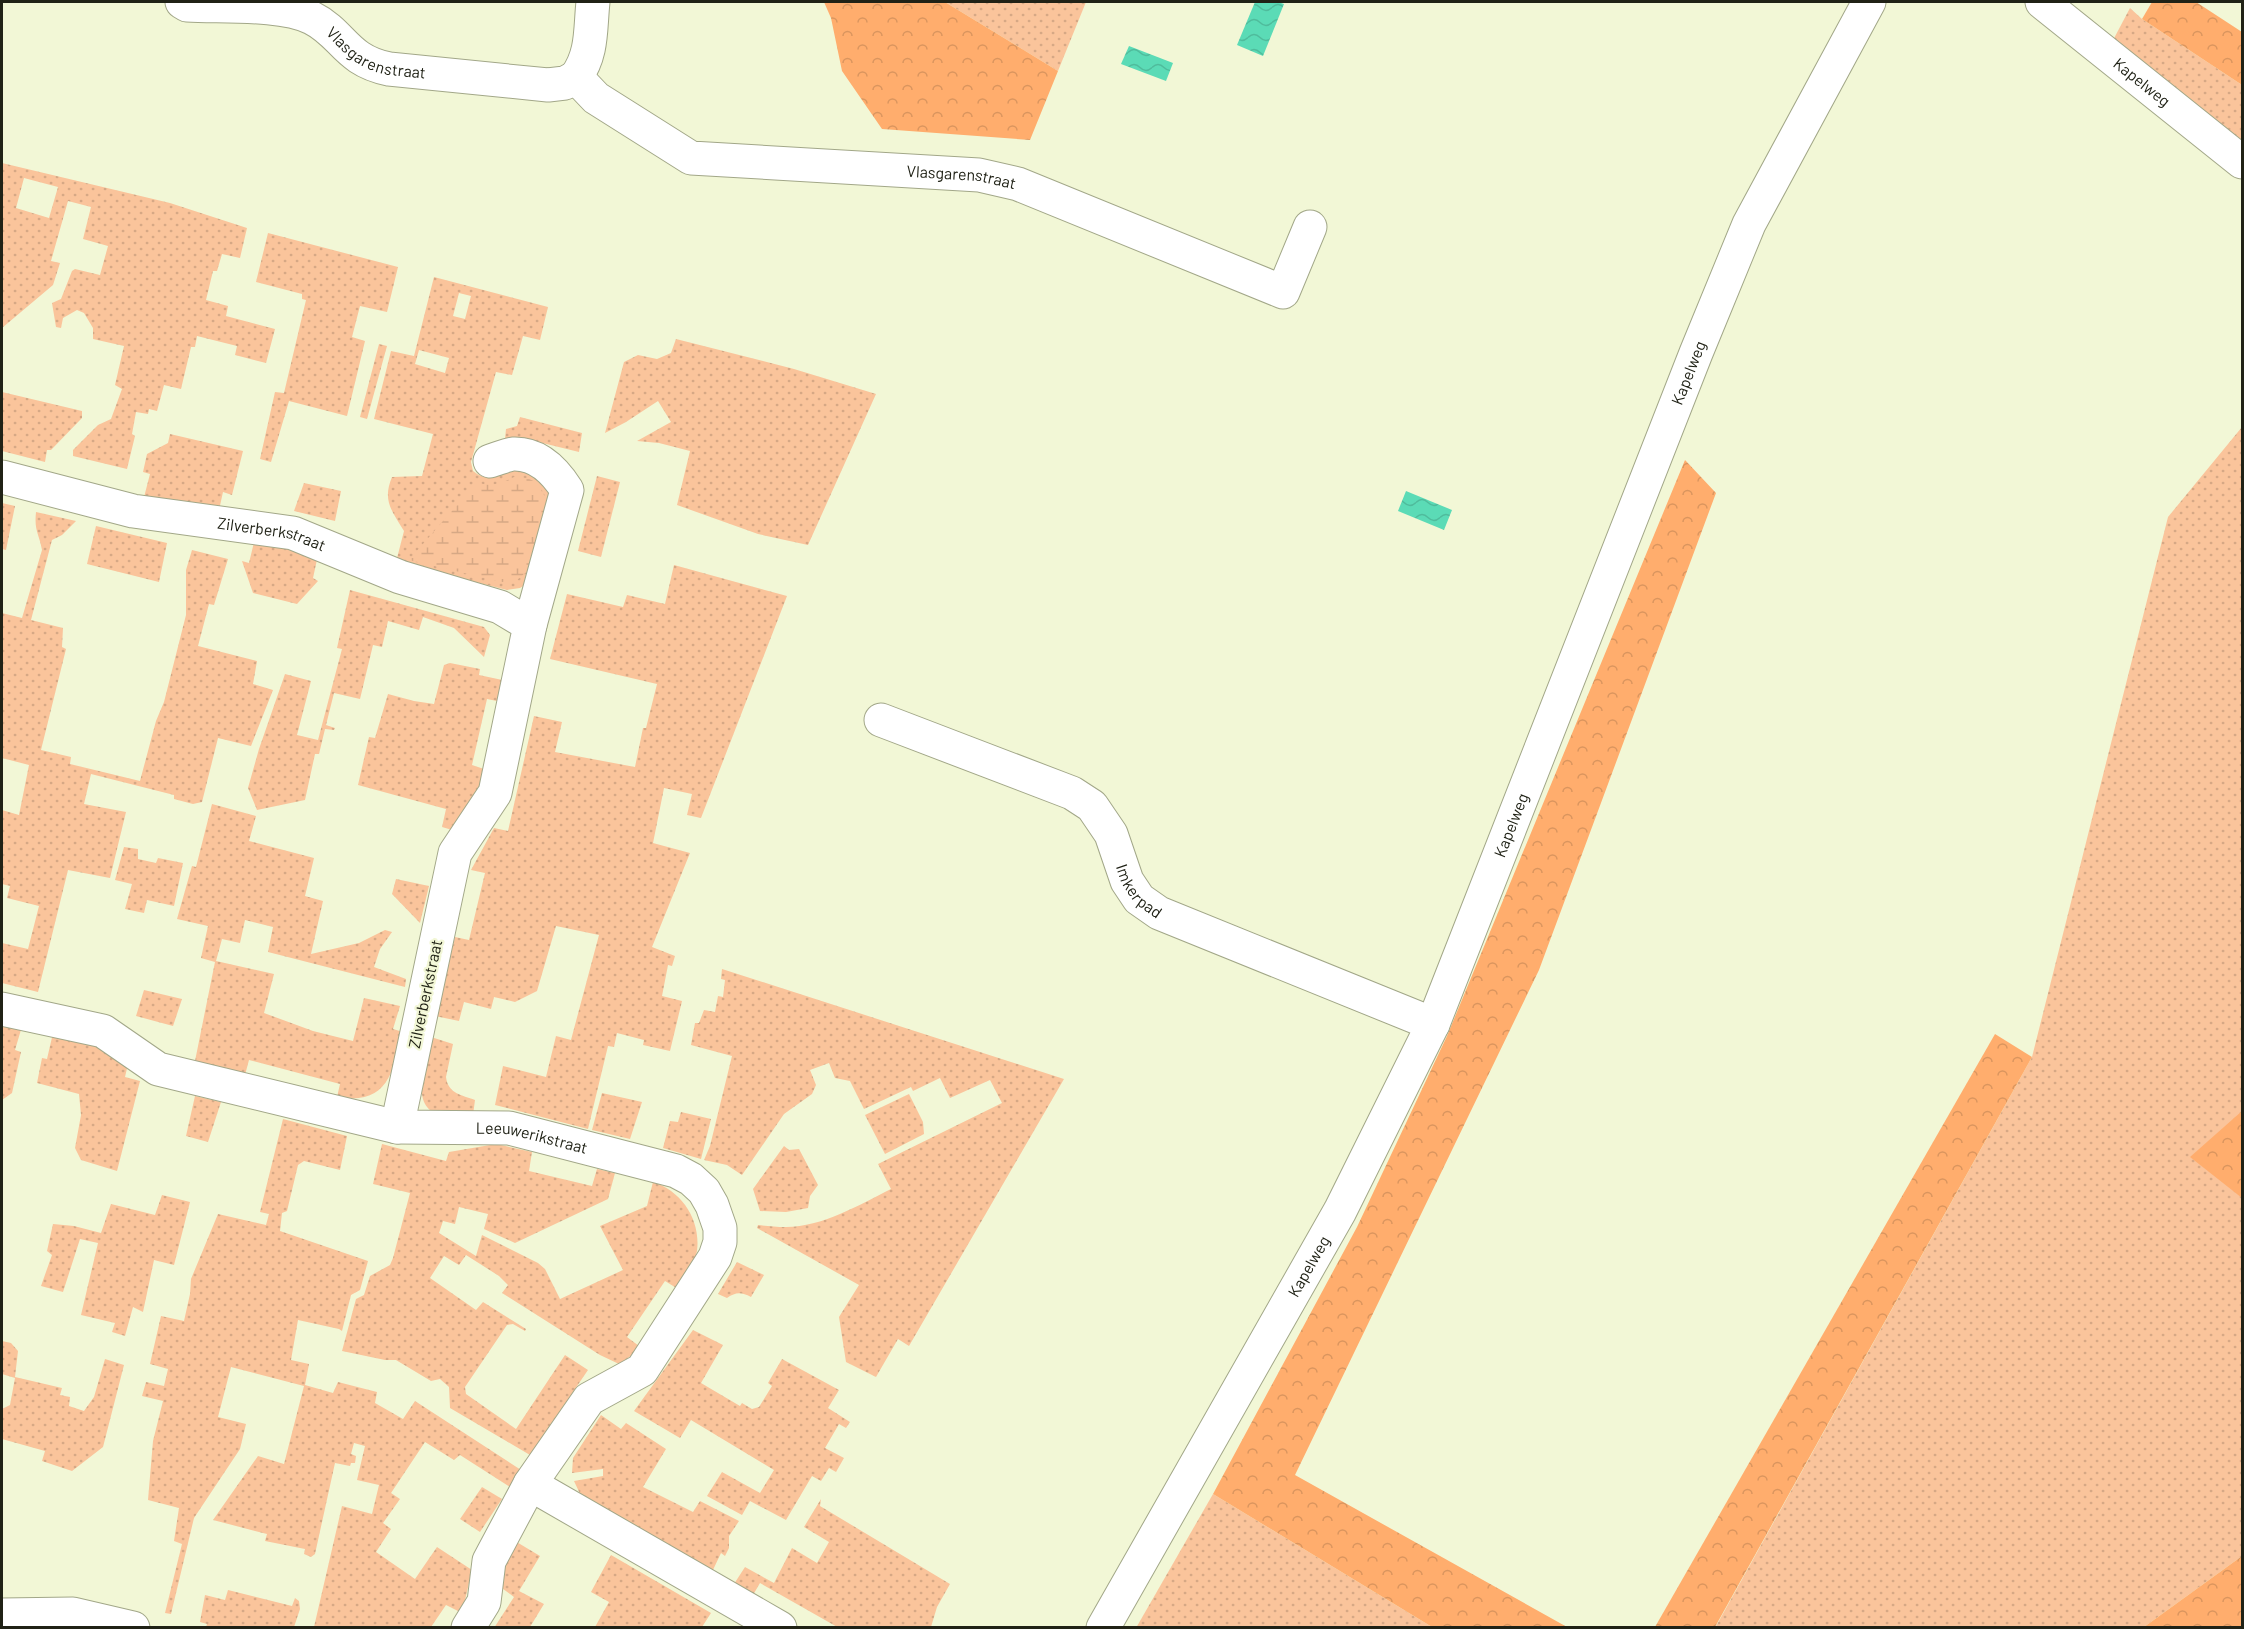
<svg xmlns="http://www.w3.org/2000/svg" width="2244" height="1629" viewBox="0 0 2244 1629" font-family="Barlow,sans-serif">
<style>
.green{fill:url(#green-dots);fill-rule:evenodd}
.forest{fill:url(#forest-crowns)}
.wetland{fill:url(#wetland-marsh)}
.water{fill:url(#water-waves)}
.lines{fill:none;stroke-linecap:round;stroke-linejoin:round}
.street-casing{stroke:#a2a788;stroke-width:35}
.street{stroke:#fff;stroke-width:33}
.labels{text-anchor:middle;stroke-width:4.5;stroke-linejoin:round;paint-order:stroke}
.street-label{font-size:16px;fill:#202216;stroke:#f2f7d6}
</style>
<defs>
<pattern id="green-dots" width="8" height="8" patternUnits="userSpaceOnUse" patternTransform="scale(1.5)"><rect width="8" height="8" fill="#fac49b"/><path d="M2 2h.1M6 6h.1" fill="none" stroke="#d6a885" stroke-width="1.8" stroke-linecap="round"/></pattern>
<pattern id="forest-crowns" width="20" height="18" patternUnits="userSpaceOnUse" patternTransform="scale(1.5)"><rect width="20" height="18" fill="#ffad6d"/><path d="M2 6a3 3 0 1 1 6 0M12 15a3 3 0 1 1 6 0" fill="none" stroke="#da955e"/></pattern>
<pattern id="wetland-marsh" width="20" height="14" patternUnits="userSpaceOnUse" patternTransform="scale(1.5)"><rect width="20" height="14" fill="#fac49b"/><path d="M1 5h8M5 5V1M11 12h8M15 12V8" fill="none" stroke="#d6a885"/></pattern>
<pattern id="water-waves" width="16" height="10" patternUnits="userSpaceOnUse" patternTransform="scale(1.5)"><rect width="16" height="10" fill="#5bdbb6"/><path d="M0 5q4-4 8 0t8 0" fill="none" stroke="#4fbc9c"/></pattern>
</defs>
<rect width="100%" height="100%" fill="#f2f7d6"/>
<g class="green">
<path d="M 945,2 L 1086,2 L 1058,71 Z"/>
<path d="M 2130,8 L 2142,19 L 2242,85 L 2242,148 L 2111,44 Z"/>
<path d="M 2,163 L 170,203 L 247,228 L 240,258 L 222,254 L 217,271 L 213,271 L 206,300 L 228,306 L 226,316 L 275,329 L 266,363 L 235,355 L 237,346 L 197,336 L 195,347 L 191,347 L 181,389 L 164,385 L 157,411 L 149,409 L 148,414 L 136,412 L 132,434 L 135,436 L 127,469 L 73,456 L 73,450 L 98,425 L 111,419 L 122,389 L 115,385 L 124,346 L 93,339 L 93,328 L 84,313 L 77,310 L 63,318 L 61,328 L 56,327 L 52,303 L 61,299 L 72,271 L 75,269 L 100,275 L 108,246 L 83,239 L 91,207 L 68,201 L 51,261 L 60,263 L 53,285 L 2,328 ZM 24,178 L 58,187 L 49,218 L 16,208 Z"/>
<path d="M 268,233 L 398,267 L 387,312 L 360,306 L 352,337 L 365,341 L 347,416 L 289,401 L 271,462 L 260,459 L 275,392 L 284,393 L 306,300 L 302,299 L 302,294 L 256,282 Z"/>
<path d="M 434,277 L 548,307 L 540,340 L 523,336 L 512,375 L 496,372 L 471,462 L 473,471 C 492,486 499,469 516,469 C 523,470 530,472 537,474 L 552,495 L 528,583 L 520,588 L 507,590 L 396,562 L 404,531 C 392,511 382,501 392,477 L 422,476 L 433,434 L 374,419 L 391,351 L 414,356 ZM 459,293 L 471,296 L 465,319 L 453,316 ZM 419,350 L 449,358 L 445,373 L 415,364 Z"/>
<path d="M 676,339 L 794,369 L 876,394 L 808,545 L 758,534 L 677,505 L 690,451 L 659,443 L 637,441 L 671,422 L 658,401 L 626,422 L 605,433 L 624,362 L 638,355 L 657,359 L 671,353 Z"/>
<path d="M 379,344 L 387,346 L 367,419 L 360,417 Z"/>
<path d="M 2,392 L 82,411 L 82,418 L 51,450 L 47,450 L 45,462 L 2,451 Z"/>
<path d="M 520,417 L 582,433 L 579,452 L 522,438 L 505,439 L 506,429 L 517,426 Z"/>
<path d="M 2242,427 L 2242,1556 L 2144,1627 L 1715,1628 L 2032,1057 L 2168,517 Z"/>
<path d="M 170,434 L 243,451 L 232,495 L 223,492 L 219,510 L 143,501 L 150,474 L 143,472 L 147,454 L 168,443 Z"/>
<path d="M 597,476 L 620,482 L 601,557 L 578,551 Z"/>
<path d="M 304,483 L 341,491 L 335,521 L 294,511 Z"/>
<path d="M 2,503 L 15,506 L 6,550 L 2,549 Z"/>
<path d="M 36,512 L 76,521 L 62,535 L 52,540 L 31,620 L 63,628 L 62,647 L 66,649 L 41,750 L 71,757 L 70,764 L 140,781 L 156,721 L 164,702 L 186,615 L 186,570 L 192,550 L 228,559 L 214,605 L 209,604 L 198,646 L 257,661 L 253,684 L 273,690 L 251,746 L 218,738 L 202,802 L 193,804 L 174,799 L 174,795 L 91,774 L 84,804 L 126,812 L 110,878 L 68,870 L 38,992 L 2,983 L 2,943 L 28,949 L 39,906 L 7,898 L 10,886 L 2,884 L 2,810 L 19,815 L 29,765 L 2,758 L 2,613 L 22,618 L 42,550 C 39,533 34,531 36,512 Z"/>
<path d="M 96,526 L 167,543 L 159,582 L 87,564 Z"/>
<path d="M 255,538 L 318,555 L 313,578 L 318,581 L 297,604 L 253,593 L 242,561 L 249,563 Z"/>
<path d="M 674,565 L 787,596 L 701,818 L 687,815 L 692,794 L 664,788 L 653,843 L 690,853 L 652,947 L 675,956 L 672,966 L 668,965 L 662,996 L 682,1001 L 670,1051 L 643,1045 L 644,1040 L 617,1033 L 614,1047 L 608,1046 L 588,1129 L 495,1105 L 503,1066 L 546,1077 L 556,1036 L 571,1040 L 599,935 L 556,926 L 537,991 L 515,1002 L 494,997 L 491,1009 L 464,1002 L 459,1021 L 435,1016 L 455,937 L 469,940 L 485,873 L 471,870 L 494,828 L 508,831 L 534,716 L 562,722 L 555,752 L 635,767 L 643,728 L 646,728 L 657,684 L 550,659 L 567,594 L 623,607 L 627,595 L 665,604 Z"/>
<path d="M 350,590 L 484,627 L 490,635 L 484,657 L 454,628 L 423,617 L 419,630 L 388,621 L 382,647 L 373,645 L 360,699 L 334,693 L 326,725 L 335,728 L 334,730 L 325,729 L 319,754 L 315,754 L 305,800 L 257,810 L 248,788 L 259,749 L 285,674 L 311,681 L 297,735 L 318,740 L 342,649 L 337,648 Z"/>
<path d="M 450,663 L 480,669 L 479,675 L 507,681 L 502,702 L 487,699 L 472,765 L 484,769 L 478,796 L 459,832 L 442,827 L 446,809 L 358,785 L 369,737 L 375,738 L 388,694 L 414,701 L 434,704 L 444,665 Z"/>
<path d="M 212,804 L 256,816 L 249,841 L 314,858 L 305,896 L 323,901 L 311,954 L 359,943 L 385,930 L 392,932 L 380,949 L 374,967 L 406,979 L 405,987 L 268,952 L 273,927 L 245,920 L 240,943 L 222,939 L 216,961 L 274,974 L 264,1013 L 313,1031 L 353,1041 L 364,998 L 400,1006 L 393,1029 L 403,1032 C 393,1072 388,1106 337,1097 L 340,1084 L 249,1060 L 245,1075 L 195,1061 L 215,962 L 201,958 L 208,926 L 177,919 L 192,866 L 196,867 Z"/>
<path d="M 124,847 L 138,849 L 138,859 L 156,863 L 158,858 L 183,863 L 174,906 L 147,900 L 144,913 L 125,909 L 132,884 L 115,880 Z"/>
<path d="M 396,879 L 429,886 L 420,923 L 392,894 Z"/>
<path d="M 722,969 L 1064,1079 L 909,1346 L 898,1339 L 876,1377 L 846,1362 L 839,1317 L 859,1285 L 757,1228 L 758,1225 C 767,1226 776,1227 786,1227 C 822,1227 859,1205 891,1189 L 878,1164 L 1002,1103 L 990,1080 L 950,1098 L 940,1078 L 913,1091 L 911,1087 L 864,1109 L 850,1081 L 835,1078 L 829,1063 L 810,1070 L 816,1085 L 812,1094 L 784,1114 L 742,1175 L 727,1165 L 704,1160 L 710,1146 L 732,1056 L 691,1045 L 695,1023 L 699,1023 L 704,1010 L 715,1012 L 718,996 L 723,997 L 725,980 L 721,979 Z"/>
<path d="M 144,990 L 182,999 L 173,1026 L 136,1016 Z"/>
<path d="M 2,1019 L 23,1023 L 15,1050 L 21,1052 L 12,1093 L 2,1100 Z"/>
<path d="M 53,1033 L 84,1038 L 128,1064 L 125,1077 L 140,1081 L 117,1171 L 81,1160 L 75,1148 L 81,1115 L 79,1094 L 37,1083 L 42,1058 L 47,1059 Z"/>
<path d="M 431,1037 L 453,1044 L 446,1077 C 448,1094 462,1095 475,1100 L 473,1115 C 462,1115 445,1117 435,1113 C 410,1102 427,1056 431,1037 Z"/>
<path d="M 602,1093 L 642,1102 L 630,1139 L 592,1130 Z"/>
<path d="M 909,1094 L 923,1122 L 924,1134 L 885,1154 L 865,1115 Z"/>
<path d="M 195,1096 L 221,1102 L 208,1142 L 186,1136 Z"/>
<path d="M 681,1112 L 711,1119 L 701,1159 L 663,1148 L 670,1121 L 678,1122 Z"/>
<path d="M 283,1119 L 347,1136 L 340,1170 L 304,1161 L 298,1165 L 287,1211 L 282,1213 L 280,1231 L 368,1261 L 360,1290 L 351,1295 L 342,1331 L 339,1329 L 298,1320 L 291,1360 L 309,1364 L 305,1385 L 333,1393 L 338,1382 L 377,1392 L 375,1403 L 403,1419 L 415,1401 L 521,1470 L 510,1487 L 460,1455 L 454,1460 L 425,1442 L 391,1493 L 400,1499 L 383,1523 L 391,1529 L 376,1552 L 415,1579 L 437,1547 L 472,1570 L 462,1613 L 446,1605 L 431,1627 L 314,1627 L 342,1506 L 372,1514 L 379,1485 L 357,1480 L 365,1446 L 354,1443 L 351,1454 L 356,1456 L 355,1463 L 351,1463 L 350,1466 L 335,1463 L 315,1554 L 311,1557 L 304,1554 L 305,1549 L 265,1541 L 267,1534 L 213,1520 L 258,1456 L 284,1464 L 304,1386 L 231,1367 L 218,1417 L 246,1424 L 240,1449 L 194,1518 L 171,1614 L 165,1613 L 182,1544 L 174,1541 L 179,1508 L 148,1500 L 153,1441 L 163,1401 L 142,1396 L 146,1382 L 164,1386 L 168,1369 L 150,1364 L 161,1316 L 184,1321 L 190,1294 L 191,1279 L 218,1214 L 266,1225 L 269,1214 L 260,1212 Z"/>
<path d="M 382,1144 L 446,1161 L 449,1152 L 496,1144 L 532,1152 L 529,1171 L 592,1186 L 597,1169 L 615,1173 L 608,1199 L 515,1243 L 484,1229 L 488,1214 L 459,1207 L 455,1224 L 443,1221 L 439,1233 L 476,1256 L 482,1235 L 538,1263 L 545,1269 L 560,1299 L 623,1270 L 600,1226 L 647,1206 L 653,1182 C 682,1191 701,1220 697,1251 C 694,1265 685,1277 678,1289 L 665,1281 L 627,1337 L 639,1346 L 632,1355 L 619,1364 L 600,1355 L 502,1293 L 508,1285 L 499,1276 L 466,1255 L 459,1265 L 444,1256 L 430,1278 L 476,1310 L 483,1302 L 526,1329 L 525,1331 L 513,1324 L 507,1325 L 465,1387 L 466,1394 L 516,1429 L 565,1355 L 588,1370 L 530,1455 L 450,1408 L 449,1387 L 440,1379 L 431,1381 L 396,1360 L 385,1360 L 342,1351 L 356,1299 L 364,1295 L 370,1276 L 390,1265 L 393,1258 L 410,1193 L 373,1184 Z"/>
<path d="M 784,1146 L 789,1150 L 799,1149 L 818,1185 L 810,1196 L 808,1208 L 786,1212 L 760,1211 L 753,1189 Z"/>
<path d="M 162,1195 L 190,1202 L 174,1265 L 154,1260 L 143,1312 L 133,1307 L 125,1336 L 112,1332 L 115,1323 L 81,1315 L 98,1243 L 80,1239 L 63,1292 L 41,1286 L 52,1255 L 47,1251 L 53,1224 L 74,1226 L 101,1233 L 111,1204 L 155,1215 Z"/>
<path d="M 737,1262 L 764,1275 L 751,1297 C 741,1292 736,1292 727,1298 L 718,1294 Z"/>
<path d="M 693,1330 L 723,1345 L 701,1383 L 740,1406 L 742,1403 L 752,1409 L 759,1407 L 772,1386 L 768,1383 L 782,1359 L 839,1390 L 828,1408 L 850,1422 L 846,1428 L 839,1424 L 825,1448 L 844,1458 L 836,1472 L 829,1468 L 821,1481 L 812,1476 L 786,1520 L 750,1501 L 742,1515 L 707,1496 L 722,1472 L 760,1493 L 774,1470 L 691,1420 L 680,1438 L 634,1411 Z"/>
<path d="M 2,1341 L 11,1343 L 18,1351 L 15,1377 L 62,1388 L 60,1395 L 70,1397 L 69,1406 L 84,1411 L 94,1397 L 105,1359 L 124,1365 L 103,1447 L 72,1471 L 42,1461 L 45,1451 L 2,1439 L 2,1409 L 10,1405 L 15,1378 L 2,1374 Z"/>
<path d="M 601,1415 L 621,1429 L 626,1423 L 666,1449 L 643,1487 L 693,1512 L 700,1501 L 739,1521 L 729,1536 L 729,1548 L 725,1556 L 721,1553 L 712,1572 L 581,1496 L 574,1481 L 603,1476 L 603,1469 L 572,1473 L 573,1458 Z"/>
<path d="M 482,1487 L 502,1499 L 480,1532 L 460,1519 Z"/>
<path d="M 1213,1494 L 1432,1627 L 1136,1628 Z"/>
<path d="M 821,1499 L 820,1506 L 950,1584 L 937,1607 L 931,1627 L 839,1628 L 760,1583 L 753,1595 L 734,1584 L 745,1567 L 774,1583 L 792,1548 L 817,1563 L 829,1542 L 804,1527 Z"/>
<path d="M 515,1541 L 540,1556 L 519,1591 L 544,1604 L 530,1627 L 494,1628 L 514,1597 L 499,1586 L 503,1561 Z"/>
<path d="M 611,1555 L 711,1613 L 702,1627 L 595,1627 L 609,1602 L 591,1592 Z"/>
<path d="M 228,1590 L 292,1606 L 295,1598 L 299,1601 L 300,1609 L 294,1627 L 206,1627 L 207,1624 L 200,1622 L 205,1595 L 225,1600 Z"/>
</g>
<g class="forest">
<path d="M 824,2 L 945,2 L 1058,71 L 1030,140 L 882,129 L 842,71 L 831,18 Z"/>
<path d="M 2152,2 L 2196,2 L 2242,32 L 2242,85 L 2142,19 Z"/>
<path d="M 1685,460 L 1716,493 L 1539,970 L 1295,1475 L 1567,1627 L 1432,1627 L 1213,1494 L 1357,1227 L 1447,1036 Z"/>
<path d="M 1995,1034 L 2032,1057 L 1715,1627 L 1655,1627 Z"/>
<path d="M 2242,1111 L 2242,1198 L 2190,1157 Z"/>
<path d="M 2242,1556 L 2242,1627 L 2144,1627 Z"/>
</g>
<path class="wetland" d="M 514,477 C 533,477 542,483 546,502 L 530,569 L 517,580 L 502,582 L 409,560 L 477,482 C 490,488 502,483 514,477 Z"/>
<g class="water">
<path d="M 1255,2 L 1278,2 L 1284,4 L 1263,56 L 1237,45 Z"/>
<path d="M 1129,46 L 1173,63 L 1166,81 L 1121,64 Z"/>
<path d="M 1406,491 L 1452,510 L 1444,530 L 1398,511 Z"/>
</g>
<g class="lines">
<g class="street-casing">
<g id="street">
<path id="s1" d="M 182,2 L 187,5 C 222,7 282,3 312,18 C 344,34 345,60 389,69 L 548,85 L 565,83 L 576,77 L 596,98 L 691,158 L 979,175 L 1018,184 L 1283,292 L 1310,227"/>
<path id="s2" d="M 2042,2 L 2242,162"/>
<path d="M 576,77 C 593,53 590,29 593,2"/>
<path d="M 490,461 C 497,459 506,455 513,454 C 538,453 555,471 567,490 L 530,625"/>
<path id="s3" d="M 2,477 L 133,511 L 293,533 L 400,577 L 500,607 L 530,625 L 495,793 L 455,853 L 397,1127"/>
<path id="s4" d="M 881,720 L 1072,793 L 1092,806 L 1111,834 L 1127,881 L 1139,899 L 1159,913 L 1433,1024"/>
<path id="s5" d="M 2,1009 L 103,1031 L 158,1069 L 397,1127 L 509,1128 L 676,1171 L 691,1179 L 704,1191 L 712,1205 L 720,1228 L 720,1242 L 715,1257 L 642,1370 L 589,1399 L 530,1484 L 489,1561 L 484,1602 L 468,1628"/>
<path d="M 530,1484 L 780,1628"/>
<path d="M 2,1615 L 73,1614 L 133,1628"/>
<path id="s6" d="M 1103,1628 L 1340,1211 L 1433,1024 L 1696,353 L 1749,224 L 1869,2"/>
</g>
</g>
<use href="#street" class="street"/>
</g>
<g class="labels">
<g class="street-label">
<text dy="6" stroke="none"><textPath href="#s1" startOffset="208">Vlasgarenstraat</textPath></text>
<text dy="6" stroke="none"><textPath href="#s2" startOffset="128">Kapelweg</textPath></text>
<text dy="6" stroke="none"><textPath href="#s1" startOffset="828">Vlasgarenstraat</textPath></text>
<text dy="6" stroke="none"><textPath href="#s6" startOffset="1388">Kapelweg</textPath></text>
<text dy="6" stroke="none"><textPath href="#s3" startOffset="276">Zilverberkstraat</textPath></text>
<text dy="6" stroke="none"><textPath href="#s6" startOffset="902">Kapelweg</textPath></text>
<text dy="6" stroke="none"><textPath href="#s4" startOffset="327">Imkerpad</textPath></text>
<text transform="translate(425 994) rotate(-78)" y="6">Zilverberkstraat</text>
<text dy="6" stroke="none"><textPath href="#s5" startOffset="552">Leeuwerikstraat</textPath></text>
<text dy="6" stroke="none"><textPath href="#s6" startOffset="416">Kapelweg</textPath></text>
</g>
</g>
<rect width="2244" height="1629" fill="none" stroke="#202216" stroke-width="6"/>
</svg>
